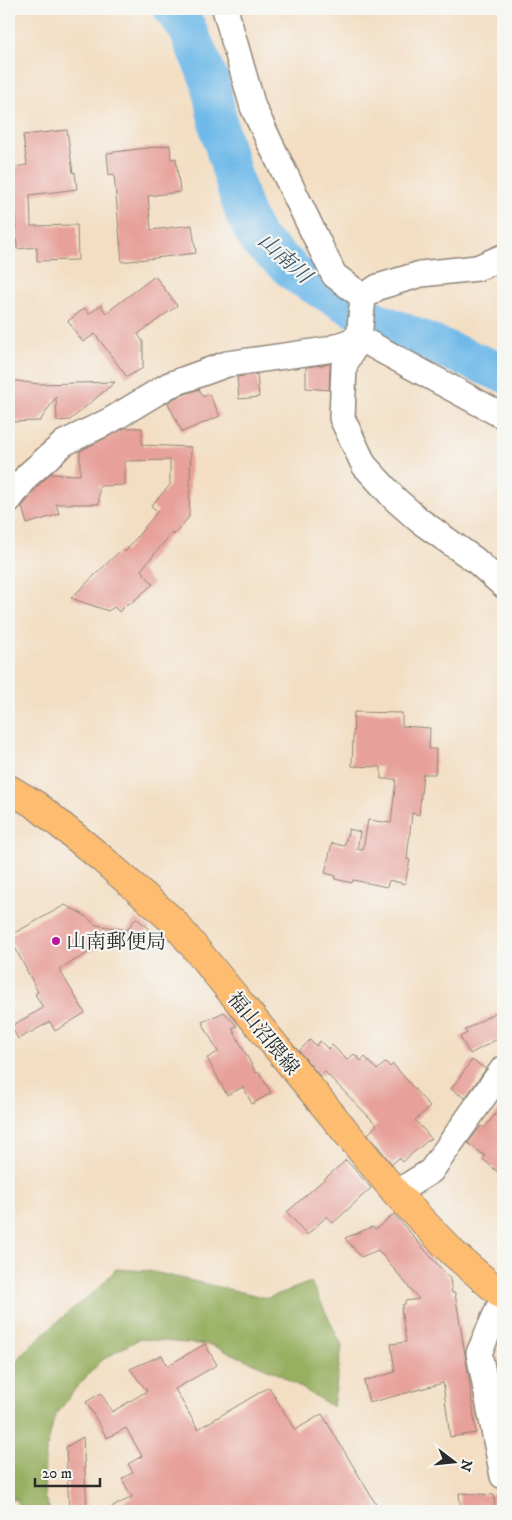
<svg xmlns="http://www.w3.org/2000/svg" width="512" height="1520" viewBox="0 0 512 1520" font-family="'IM FELL DW Pica','Noto Serif JP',serif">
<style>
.forest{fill:#97af60;stroke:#616d46}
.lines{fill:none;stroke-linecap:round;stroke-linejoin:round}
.river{stroke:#70bae9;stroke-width:39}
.building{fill:#e7a09a}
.minor-casing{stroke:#8f8477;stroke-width:28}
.major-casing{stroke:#8f8477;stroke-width:30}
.minor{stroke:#fff;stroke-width:25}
.major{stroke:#fdbc70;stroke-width:28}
.poi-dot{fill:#b5179e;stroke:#f6f6f2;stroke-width:2}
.labels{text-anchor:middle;stroke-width:4.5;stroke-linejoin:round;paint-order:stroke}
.poi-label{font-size:20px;fill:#2b2b2b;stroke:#f6f6f2;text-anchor:start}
.street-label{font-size:20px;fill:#2b2b2b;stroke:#f6f6f2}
.water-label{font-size:21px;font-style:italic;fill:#405664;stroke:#f6f6f2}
</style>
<rect width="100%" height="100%" fill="#f6f6f2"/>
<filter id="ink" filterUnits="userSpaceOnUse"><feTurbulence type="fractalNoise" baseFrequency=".02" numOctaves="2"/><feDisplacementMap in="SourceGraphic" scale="10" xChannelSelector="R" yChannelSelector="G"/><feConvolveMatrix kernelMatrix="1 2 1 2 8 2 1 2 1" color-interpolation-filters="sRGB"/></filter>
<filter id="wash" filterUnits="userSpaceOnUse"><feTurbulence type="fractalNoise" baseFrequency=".0096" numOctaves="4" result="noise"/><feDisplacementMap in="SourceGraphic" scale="20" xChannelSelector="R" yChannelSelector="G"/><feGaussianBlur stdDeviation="1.12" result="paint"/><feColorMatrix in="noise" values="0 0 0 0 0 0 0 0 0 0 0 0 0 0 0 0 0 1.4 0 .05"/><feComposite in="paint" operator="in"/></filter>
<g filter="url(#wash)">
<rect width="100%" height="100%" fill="#f3dec3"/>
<path class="forest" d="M 116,1269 L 149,1271 L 268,1298 L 311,1282 L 342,1346 L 333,1407 L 277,1373 L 211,1345 L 139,1339 L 102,1360 L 75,1389 L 54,1418 L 45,1457 L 44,1497 L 51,1511 L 18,1511 L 17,1499 L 9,1500 L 9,1370 L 28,1348 L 72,1309 L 97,1290 Z"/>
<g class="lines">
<path class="river" d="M 173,9 L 187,28 L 210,81 L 220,133 L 239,197 L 246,217 L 258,240 L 299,276 L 376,321 L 503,373"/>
</g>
<g id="blocks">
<g class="building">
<path d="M 67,130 L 73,173 L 75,172 L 77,189 L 30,195 L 31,226 L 77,225 L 78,260 L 37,261 L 37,247 L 17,249 L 14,195 L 9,196 L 9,168 L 27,165 L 23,135 Z"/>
<path d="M 170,145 L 171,159 L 176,158 L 180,192 L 148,196 L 151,230 L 192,225 L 196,253 L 122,262 L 114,174 L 109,175 L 107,153 Z"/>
<path d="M 155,276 L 177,306 L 138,334 L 143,342 L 143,368 L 127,377 L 95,334 L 83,342 L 68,321 L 85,308 L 89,314 L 101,305 L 106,313 Z"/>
<path d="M 330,364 L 329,390 L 306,388 L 306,367 Z"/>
<path d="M 257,374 L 259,397 L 239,399 L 237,377 Z"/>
<path d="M 9,380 L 39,384 L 115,382 L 70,420 L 57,421 L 56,397 L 40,421 L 9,422 Z"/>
<path d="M 199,389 L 203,397 L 209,394 L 220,416 L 182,432 L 168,403 L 175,398 Z"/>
<path d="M 125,428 L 142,428 L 142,445 L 191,447 L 189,517 L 174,535 L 172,533 L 141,570 L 153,584 L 129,605 L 128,603 L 119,612 L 114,607 L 108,611 L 71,598 L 122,549 L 125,552 L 158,511 L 151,506 L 170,485 L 170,460 L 125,461 L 125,485 L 99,486 L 99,504 L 56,504 L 59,514 L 27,524 L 22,507 L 39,485 L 50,474 L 80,475 L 80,451 Z"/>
<path d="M 354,712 L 402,713 L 402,726 L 430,728 L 429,749 L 436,749 L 435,774 L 423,774 L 419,815 L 412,813 L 407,859 L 410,860 L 405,884 L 389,880 L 387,887 L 353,880 L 352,883 L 335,879 L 336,876 L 325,873 L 332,843 L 344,846 L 349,829 L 360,832 L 357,849 L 363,850 L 368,820 L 391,823 L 396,779 L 381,779 L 381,767 L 352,766 Z"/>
<path d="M 65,905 L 84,915 L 96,925 L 127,930 L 136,918 L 149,928 L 139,942 L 126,932 L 59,969 L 85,1013 L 55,1031 L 50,1022 L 18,1039 L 11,1026 L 43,1008 L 35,994 L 38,992 L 9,936 Z"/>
<path d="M 224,1012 L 237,1026 L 232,1028 L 256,1073 L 259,1072 L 271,1093 L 252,1104 L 243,1087 L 227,1095 L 207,1058 L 218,1052 L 202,1022 Z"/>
<path d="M 496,1012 L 503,1025 L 503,1036 L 470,1054 L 460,1037 L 467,1033 L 465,1030 Z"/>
<path d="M 310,1040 L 316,1046 L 320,1041 L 328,1049 L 332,1045 L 347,1060 L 354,1054 L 361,1061 L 365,1057 L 377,1070 L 386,1062 L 390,1067 L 393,1064 L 430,1107 L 415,1120 L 431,1138 L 402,1162 L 399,1158 L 392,1164 L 368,1134 L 377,1125 L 325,1072 L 320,1076 L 299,1051 Z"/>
<path d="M 472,1060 L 486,1069 L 465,1098 L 451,1089 Z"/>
<path d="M 503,1105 L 503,1177 L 483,1159 L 485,1156 L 468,1143 L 481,1126 L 484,1128 Z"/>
<path d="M 346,1160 L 371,1188 L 333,1223 L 327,1216 L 307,1235 L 287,1212 Z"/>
<path d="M 394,1214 L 450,1279 L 452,1293 L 455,1293 L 469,1379 L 476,1433 L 450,1437 L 443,1383 L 369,1403 L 364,1381 L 395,1372 L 391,1344 L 406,1342 L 401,1308 L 403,1308 L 402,1305 L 405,1304 L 405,1301 L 419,1299 L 378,1250 L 361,1257 L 345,1238 L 372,1227 L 376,1229 Z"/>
<path d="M 205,1344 L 217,1365 L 175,1389 L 198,1429 L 269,1387 L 295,1430 L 322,1414 L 380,1511 L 105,1511 L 132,1497 L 122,1479 L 133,1472 L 128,1464 L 142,1456 L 126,1428 L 107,1438 L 86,1402 L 101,1393 L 112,1412 L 147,1391 L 130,1369 L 162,1355 L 167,1366 Z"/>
<path d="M 83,1437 L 87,1511 L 69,1511 L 66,1447 Z"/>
<path d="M 459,1493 L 494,1495 L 495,1511 L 461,1511 Z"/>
</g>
</g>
</g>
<g filter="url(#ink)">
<use href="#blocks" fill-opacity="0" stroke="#8f8477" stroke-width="1"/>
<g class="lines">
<g class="minor-casing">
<g id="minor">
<path d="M 225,9 L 253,107 L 270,143 L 334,275 L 363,297"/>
<path d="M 363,297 L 359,338 L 344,366 L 342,418 L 364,465 L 395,499 L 420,521 L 475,560 L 503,585"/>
<path d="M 363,297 L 378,287 L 421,274 L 477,268 L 503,257"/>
<path d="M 9,500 L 28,475 L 64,443 L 111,420 L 169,385 L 227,364 L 327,350 L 359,338 L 503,416"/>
<path d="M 396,1193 L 431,1171 L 503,1069"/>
<path d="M 503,1298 L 479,1353 L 503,1476"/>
</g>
</g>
<g class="major-casing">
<path id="major" d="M 9,789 L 36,805 L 100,857 L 173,921 L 396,1193 L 453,1253 L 503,1296"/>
</g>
<use href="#minor" class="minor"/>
<use href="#major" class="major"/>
</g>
</g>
<circle class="poi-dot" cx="56" cy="941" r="5"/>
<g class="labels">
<g class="poi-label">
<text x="66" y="948">山南郵便局</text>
</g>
<g class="street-label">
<text transform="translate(264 1033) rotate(51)" y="7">福山沼隈線</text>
</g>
<g class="water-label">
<text transform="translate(285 258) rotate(42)" y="7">山南川</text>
</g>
</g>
<rect width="512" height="1520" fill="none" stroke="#f6f6f2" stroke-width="30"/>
<g transform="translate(454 1462) rotate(106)" stroke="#f6f6f2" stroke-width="4" paint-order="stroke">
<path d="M0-4L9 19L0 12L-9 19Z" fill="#2b2b2b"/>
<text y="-8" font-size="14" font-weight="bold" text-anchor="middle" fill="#2b2b2b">N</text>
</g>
<path d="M35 1478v8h65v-8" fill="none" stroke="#2b2b2b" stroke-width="2.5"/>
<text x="42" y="1478" font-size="15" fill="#2b2b2b" stroke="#f6f6f2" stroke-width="4" paint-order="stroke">20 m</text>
</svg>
